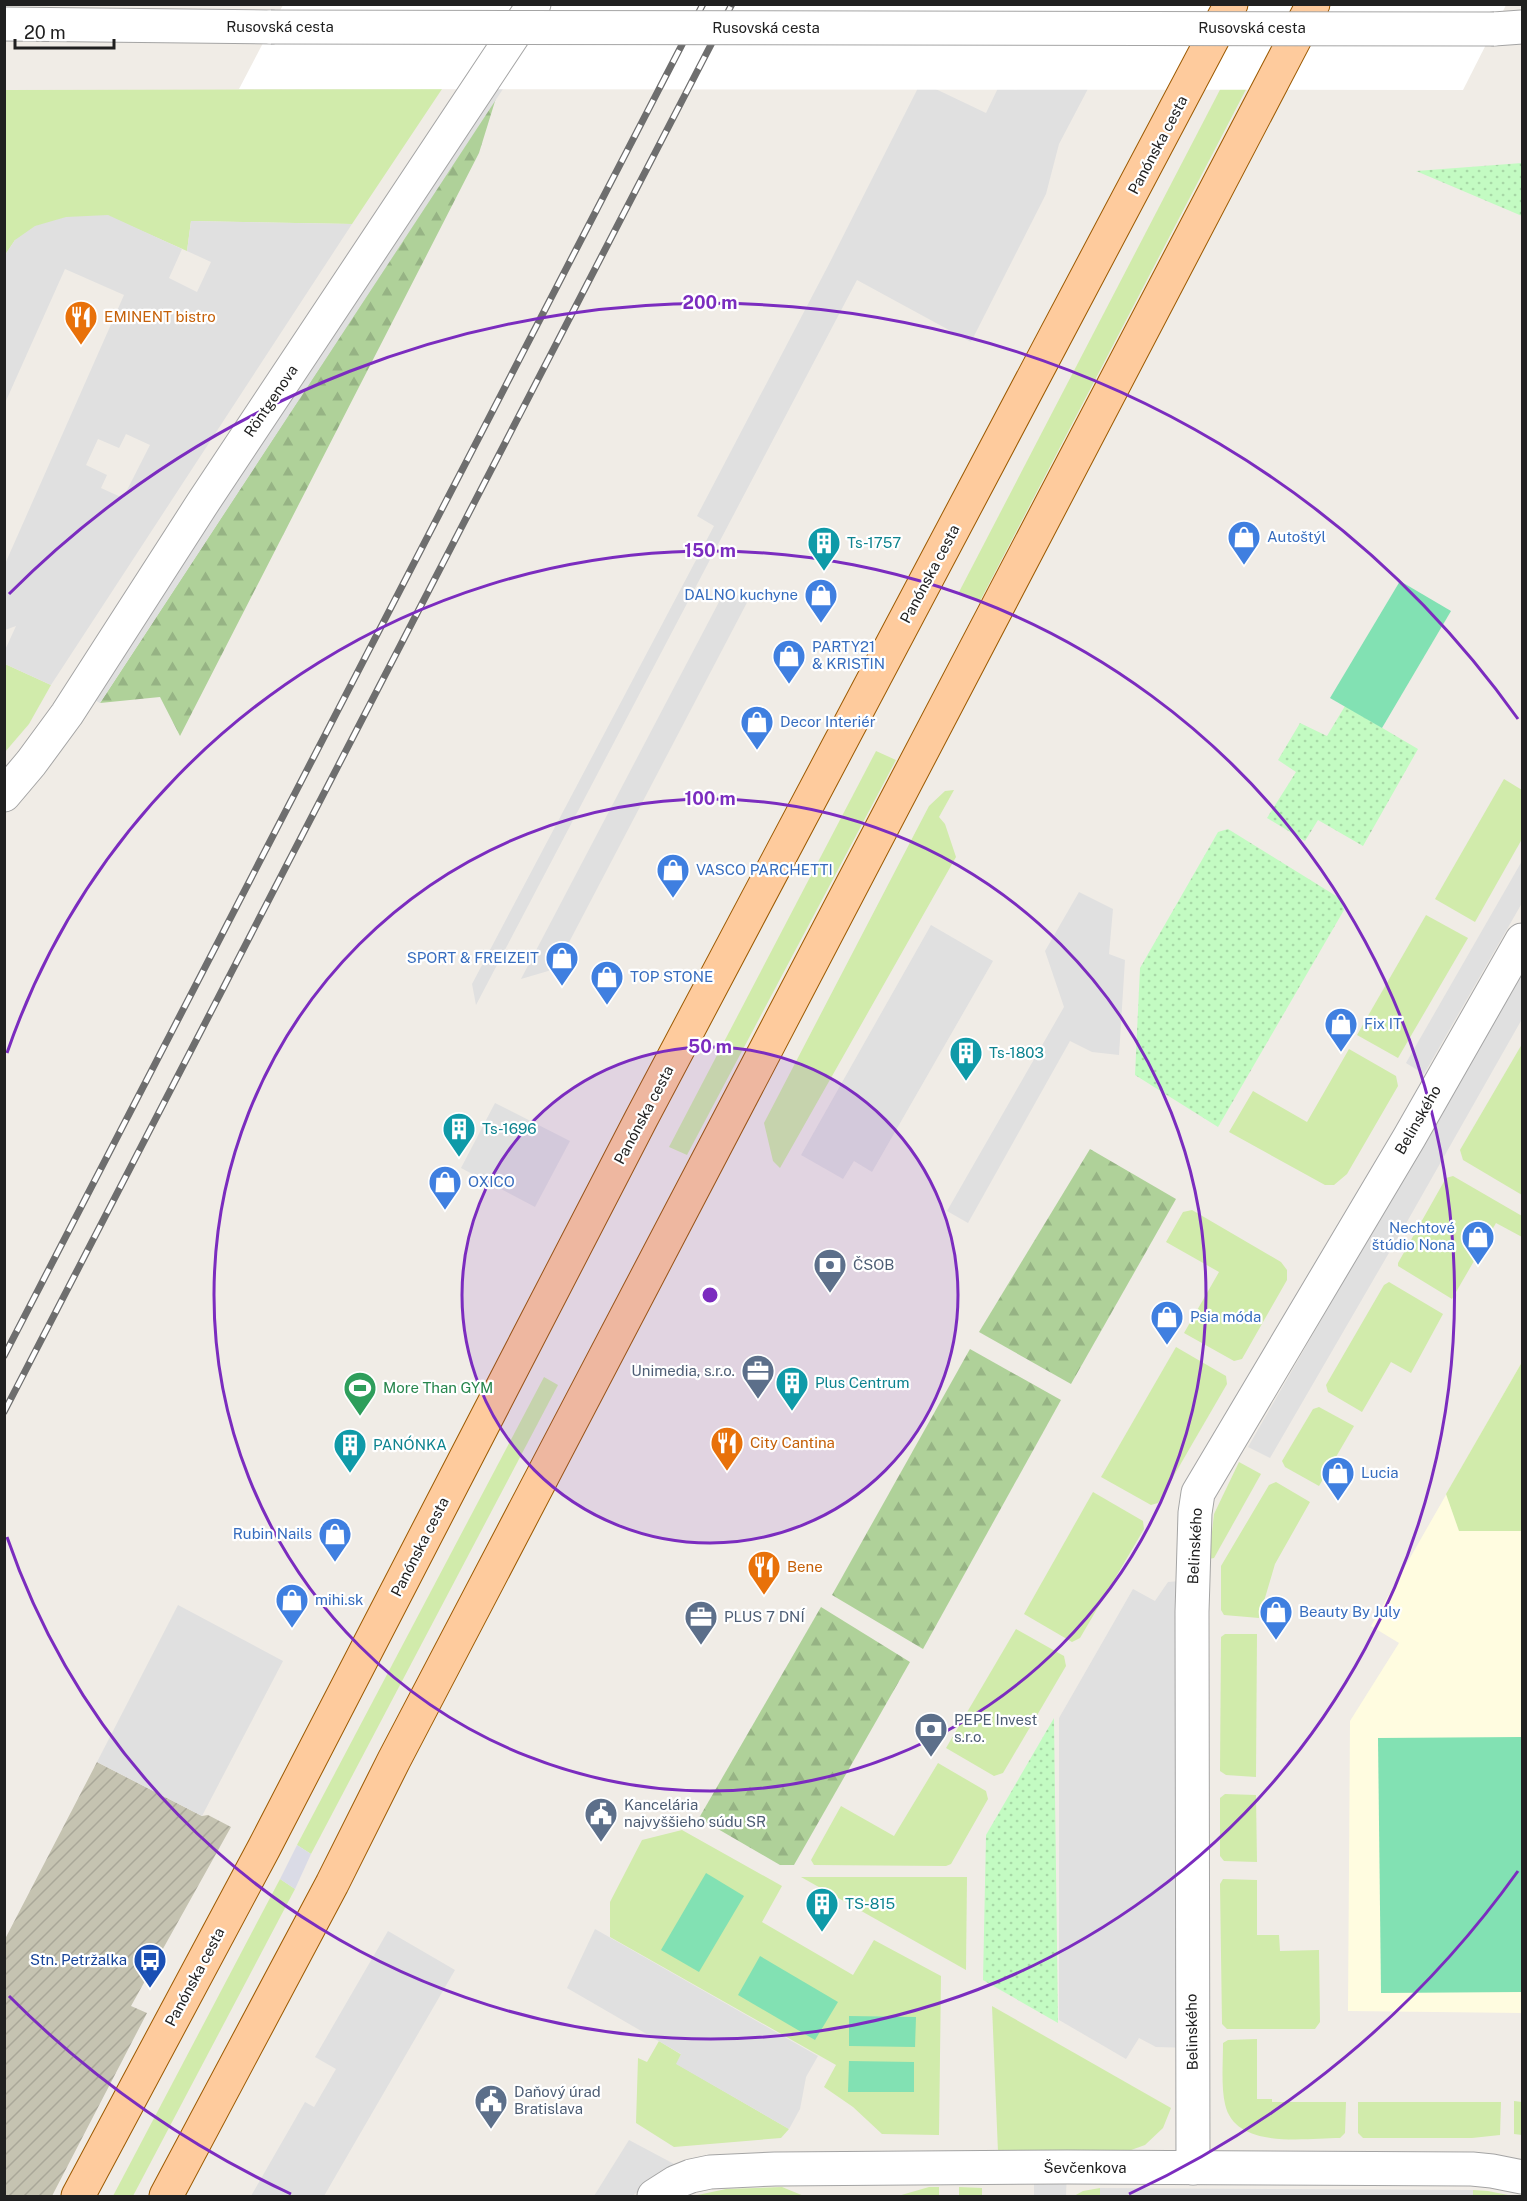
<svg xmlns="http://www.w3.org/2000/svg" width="1527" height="2201" viewBox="0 0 1527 2201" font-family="'Public Sans',sans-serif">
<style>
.education{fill:#fffce0}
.construction{fill:url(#construction-furrows)}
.grass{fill:#d1ebab}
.forest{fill:url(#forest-firs)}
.park{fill:url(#park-dots)}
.pitch{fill:#82e1b3}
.parking{fill:#e0e0e0;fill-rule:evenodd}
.plaza{fill:#dadbe6}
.pier{fill:#fff}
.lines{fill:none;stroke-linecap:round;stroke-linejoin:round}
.minor-casing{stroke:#a4a4a4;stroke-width:35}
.major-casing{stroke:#9b5900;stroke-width:35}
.minor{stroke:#fff;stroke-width:33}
.major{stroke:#fecb9d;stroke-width:33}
.rail-casing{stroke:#6e6e6e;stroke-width:7}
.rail{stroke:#fff;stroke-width:4.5;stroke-dasharray:14;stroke-linecap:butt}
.minor-bridge-casing{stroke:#a4a4a4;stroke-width:35;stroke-linecap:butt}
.minor-bridge{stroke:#fff;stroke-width:33}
.ring{fill:none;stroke:#7b2cbf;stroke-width:3}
.labels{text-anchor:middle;stroke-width:4.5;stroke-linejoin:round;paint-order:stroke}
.street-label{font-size:15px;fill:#202020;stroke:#fff}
.food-label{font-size:15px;fill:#c56008;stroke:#fff;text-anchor:start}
.shop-label{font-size:15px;fill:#366cbe;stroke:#fff;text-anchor:start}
.culture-label{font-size:15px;fill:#0d838f;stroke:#fff;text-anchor:start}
.service-label{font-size:15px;fill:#4e5e75;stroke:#fff;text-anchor:start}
.leisure-label{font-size:15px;fill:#27864d;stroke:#fff;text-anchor:start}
.transit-label{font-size:15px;fill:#164399;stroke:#fff;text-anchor:end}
.centre{fill:#7b2cbf;stroke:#fff;stroke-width:3}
.ring-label{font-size:18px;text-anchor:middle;font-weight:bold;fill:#7b2cbf;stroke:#fff;stroke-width:4.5;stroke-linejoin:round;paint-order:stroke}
</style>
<defs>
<pattern id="construction-furrows" width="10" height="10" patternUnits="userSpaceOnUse" patternTransform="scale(1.5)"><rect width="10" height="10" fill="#c5c3b1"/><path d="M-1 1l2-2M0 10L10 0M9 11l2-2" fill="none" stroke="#a9a798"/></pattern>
<pattern id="forest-firs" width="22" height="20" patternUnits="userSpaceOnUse" patternTransform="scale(1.5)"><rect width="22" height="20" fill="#afd199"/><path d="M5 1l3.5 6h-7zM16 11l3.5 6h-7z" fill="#96b384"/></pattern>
<pattern id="park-dots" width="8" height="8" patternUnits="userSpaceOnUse" patternTransform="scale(1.5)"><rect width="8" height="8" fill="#c3fbc2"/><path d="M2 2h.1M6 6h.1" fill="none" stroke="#a7d7a6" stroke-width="1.8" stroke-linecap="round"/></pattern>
</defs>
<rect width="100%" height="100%" fill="#f0ece6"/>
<path class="education" d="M 1522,1362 L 1522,2013 L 1348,2011 L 1350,1721 L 1399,1643 L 1371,1626 Z"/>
<path class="construction" d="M 97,1762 L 202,1816 L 208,1815 L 231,1827 L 131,2006 L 147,2013 L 52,2196 L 5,2196 L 4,1941 Z"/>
<g class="grass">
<path d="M 1264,5 L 1290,5 L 980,601 L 959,592 Z"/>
<path d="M 442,89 L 352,224 L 191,221 L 187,251 L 108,216 L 15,240 L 5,255 L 5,90 Z"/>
<path d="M 5,664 L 51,685 L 29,724 L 5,752 Z"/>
<path d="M 876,751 L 896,760 L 687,1155 L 669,1147 Z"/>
<path d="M 1504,779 L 1522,790 L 1522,839 L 1475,922 L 1435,899 Z"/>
<path d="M 954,790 L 939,817 L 945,824 L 956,857 L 780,1168 L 773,1161 L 764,1123 L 929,806 L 945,791 Z"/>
<path d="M 1426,915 L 1468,938 L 1398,1058 L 1357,1035 Z"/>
<path d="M 1522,1044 L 1522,1195 L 1463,1160 L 1460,1150 Z"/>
<path d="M 1349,1049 L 1396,1076 L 1398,1086 L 1347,1174 L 1334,1185 L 1325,1185 L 1229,1132 L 1253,1091 L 1307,1122 Z"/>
<path d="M 1453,1176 L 1522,1216 L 1522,1237 L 1496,1223 L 1452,1299 L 1398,1266 L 1398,1263 L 1446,1178 Z"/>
<path d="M 1192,1210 L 1281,1262 L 1287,1270 L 1287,1280 L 1242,1359 L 1234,1361 L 1184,1333 L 1219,1272 L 1166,1242 L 1183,1212 Z"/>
<path d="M 1389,1282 L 1443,1314 L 1411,1373 L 1391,1362 L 1362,1412 L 1328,1392 L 1326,1385 L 1384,1285 Z"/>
<path d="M 1176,1347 L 1226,1376 L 1227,1384 L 1158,1503 L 1151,1505 L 1101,1477 Z"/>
<path d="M 1522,1362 L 1522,1531 L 1459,1531 L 1446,1494 Z"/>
<path d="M 544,1377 L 558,1385 L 311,1854 L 297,1845 Z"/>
<path d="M 1319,1407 L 1354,1426 L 1319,1486 L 1285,1467 L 1282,1461 L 1313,1409 Z"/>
<path d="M 1239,1462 L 1261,1474 L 1214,1558 L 1209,1559 L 1214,1514 Z"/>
<path d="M 1276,1482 L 1310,1502 L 1275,1564 L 1259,1618 L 1224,1615 L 1221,1610 L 1221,1566 L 1269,1485 Z"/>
<path d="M 1093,1492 L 1143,1521 L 1144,1529 L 1080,1638 L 1072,1642 L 1024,1614 Z"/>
<path d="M 1016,1629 L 1064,1656 L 1066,1666 L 1003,1773 L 994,1776 L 946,1748 Z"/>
<path d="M 1225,1634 L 1257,1634 L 1256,1777 L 1226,1775 L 1220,1771 L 1221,1637 Z"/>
<path d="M 938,1763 L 986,1791 L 988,1799 L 951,1864 L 946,1866 L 814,1865 L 811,1860 L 841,1806 L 894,1836 Z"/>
<path d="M 1225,1794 L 1256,1795 L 1257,1862 L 1224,1861 L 1220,1856 L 1220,1798 Z"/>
<path d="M 682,1830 L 782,1886 L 762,1922 L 853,1975 L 874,1940 L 941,1976 L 939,2135 L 882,2134 L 853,2107 L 824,2087 L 836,2065 L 610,1937 L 610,1902 L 642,1840 Z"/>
<path d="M 801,1877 L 967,1877 L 966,1970 Z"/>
<path d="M 280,1879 L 295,1889 L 133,2196 L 113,2196 Z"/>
<path d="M 1223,1879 L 1257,1880 L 1257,1935 L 1279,1935 L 1280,1951 L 1319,1950 L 1320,2022 L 1315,2029 L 1227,2029 L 1222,2024 L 1220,1884 Z"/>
<path d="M 992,2006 L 1171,2108 L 1163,2128 L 1145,2145 L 1120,2154 L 998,2152 Z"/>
<path d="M 1257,2039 L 1257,2099 L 1272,2099 L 1272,2102 L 1346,2102 L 1345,2133 L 1340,2138 C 1304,2138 1235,2150 1225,2104 C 1221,2087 1223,2062 1223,2043 L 1228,2040 Z"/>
<path d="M 659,2041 L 682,2055 L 677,2064 L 789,2129 L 781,2138 L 674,2147 L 636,2123 L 638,2058 L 647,2062 Z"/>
<path d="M 1514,2101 L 1522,2102 L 1522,2135 L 1514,2134 Z"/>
<path d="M 1358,2102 L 1501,2102 L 1500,2135 L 1472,2138 L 1363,2138 L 1358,2133 Z"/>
<path d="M 782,2187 L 804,2196 L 693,2196 L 726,2189 Z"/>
<path d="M 929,2187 L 939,2187 L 939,2196 L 898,2196 Z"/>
<path d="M 959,2187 L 982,2188 L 982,2196 L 959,2196 Z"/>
<path d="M 1100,2188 L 1100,2196 L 1074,2196 L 1083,2191 Z"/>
<path d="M 1473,2190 L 1488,2191 L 1513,2196 L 1473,2196 Z"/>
</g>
<g class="forest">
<path d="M 496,98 L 479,153 L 180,736 L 160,697 L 100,703 Z"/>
<path d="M 1090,1149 L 1176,1199 L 1071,1384 L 979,1332 Z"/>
<path d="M 970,1349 L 1061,1400 L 923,1649 L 832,1595 Z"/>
<path d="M 821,1607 L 910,1662 L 794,1865 L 780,1865 L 699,1818 Z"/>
</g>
<g class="park">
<path d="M 1522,163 L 1522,216 L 1416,171 Z"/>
<path d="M 1345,706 L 1418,749 L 1363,846 L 1318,820 L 1305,841 L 1267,818 L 1296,772 L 1278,760 L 1300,723 L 1327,736 Z"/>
<path d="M 1228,829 L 1341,899 L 1344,910 L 1218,1127 L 1135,1075 L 1140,968 L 1218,832 Z"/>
<path d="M 1054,1718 L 1058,2023 L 983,1980 L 986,1835 Z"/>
</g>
<g class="pitch">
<path d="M 1400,581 L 1451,611 L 1382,728 L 1330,698 Z"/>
<path d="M 1522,1737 L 1522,1992 L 1381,1993 L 1378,1738 Z"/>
<path d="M 706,1873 L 744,1896 L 699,1972 L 661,1950 Z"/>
<path d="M 760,1956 L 838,2002 L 815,2040 L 738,1995 Z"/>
<path d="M 849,2016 L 916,2017 L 915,2047 L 849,2046 Z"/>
<path d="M 849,2061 L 914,2062 L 914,2092 L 848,2092 Z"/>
</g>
<g class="parking">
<path d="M 544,5 L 558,5 L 100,703 L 91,698 Z"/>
<path d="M 1038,5 L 1132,5 L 1059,144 L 1046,194 L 971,342 L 857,280 L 476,1005 L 472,984 L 714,526 L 697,516 L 829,264 L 921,82 L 986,113 Z"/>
<path d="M 108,215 L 182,249 L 169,278 L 197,292 L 211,262 L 187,251 L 191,221 L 352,224 L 51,685 L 5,664 L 5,650 L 16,626 L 5,630 L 5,564 L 124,295 L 65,269 L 5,403 L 5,255 L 15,240 L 35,226 L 66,217 ZM 126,434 L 150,445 L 123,498 L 101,488 L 107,475 L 86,465 L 98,439 L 119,448 Z"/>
<path d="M 753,591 L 555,969 L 521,979 L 720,600 Z"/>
<path d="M 1522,861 L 1522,903 L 1424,1074 L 1406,1063 Z"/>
<path d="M 1079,892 L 1113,909 L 1109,954 L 1125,960 L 1119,1055 L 1092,1052 L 1070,1041 L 968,1223 L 947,1211 L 1064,1007 L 1045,951 Z"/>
<path d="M 931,925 L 993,961 L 872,1172 L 854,1161 L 843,1179 L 801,1155 Z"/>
<path d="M 1522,971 L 1522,1019 L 1408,1220 L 1270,1458 L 1248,1447 Z"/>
<path d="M 495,1103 L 570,1141 L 535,1207 L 461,1168 Z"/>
<path d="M 1192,1580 L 1192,2048 L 1156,2047 L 1139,2038 L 1126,2059 L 1059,2020 L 1059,1718 L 1133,1589 L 1155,1601 L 1168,1582 Z"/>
<path d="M 178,1605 L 283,1661 L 202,1816 L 97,1762 Z"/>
<path d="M 595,1929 L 818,2056 L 806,2077 L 800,2109 L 789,2129 L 676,2064 L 681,2054 L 567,1988 Z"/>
<path d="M 388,1931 L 455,1970 L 324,2196 L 251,2196 L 305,2102 L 314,2107 L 336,2069 L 315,2057 Z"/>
<path d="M 629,2140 L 676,2165 L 632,2196 L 594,2196 Z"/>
<path d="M 1034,2167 L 1067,2167 L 1066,2196 L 1034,2196 Z"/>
<path d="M 1100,2188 L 1473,2190 L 1473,2196 L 1100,2196 Z"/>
</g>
<path class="plaza" d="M 297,1845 L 311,1854 L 295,1889 L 280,1879 Z"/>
<path class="pier" d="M 283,5 L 1506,5 L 1463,90 L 239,89 Z"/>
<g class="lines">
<g class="minor-casing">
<g id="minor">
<path d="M 4,24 L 271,27"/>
<path d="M 1494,29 L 1522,27"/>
<path d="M 4,795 L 31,763 L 67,714 L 202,504 L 534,4"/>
<path d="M 1193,2168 L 1192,1612 L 1195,1513 L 1198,1493 L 1409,1138 L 1522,940"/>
<path d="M 654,2196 L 676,2182 L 691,2176 L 710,2172 L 775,2169 L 1067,2167 L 1472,2169 L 1492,2171 L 1522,2177"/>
</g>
</g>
<g class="major-casing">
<g id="major">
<path d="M 78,2196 L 264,1848 L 641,1119 L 1231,4"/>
<path d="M 166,2196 L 332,1884 L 394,1760 L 1313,4"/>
</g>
</g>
<use href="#minor" class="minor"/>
<use href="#major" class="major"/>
<g class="rail-casing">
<g id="rail">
<path d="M 4,1356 L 703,4"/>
<path d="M 4,1412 L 732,4"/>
</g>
</g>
<use href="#rail" class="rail"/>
<g class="minor-bridge-casing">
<path id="minor-bridge" d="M 271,27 L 1494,29"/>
</g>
<use href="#minor-bridge" class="minor-bridge"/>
</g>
<circle cx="710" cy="1295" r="248" fill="#7b2cbf" fill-opacity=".12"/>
<g class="ring">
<circle cx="710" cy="1295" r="248"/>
<circle cx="710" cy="1295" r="496"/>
<path d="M7 1053A744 744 0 1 1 7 1537"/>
<path d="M1518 1871A992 992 0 0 1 1129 2194M291 2194A992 992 0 0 1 9 1996M9 594A992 992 0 0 1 1518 719"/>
</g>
<defs>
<g id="restaurant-pin" transform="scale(1.725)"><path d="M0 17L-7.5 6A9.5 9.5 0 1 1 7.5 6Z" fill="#e8710a" stroke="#fff"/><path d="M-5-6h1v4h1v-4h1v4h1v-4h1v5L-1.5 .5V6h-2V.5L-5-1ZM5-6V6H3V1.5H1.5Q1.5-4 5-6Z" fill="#fff"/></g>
<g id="shop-pin" transform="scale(1.725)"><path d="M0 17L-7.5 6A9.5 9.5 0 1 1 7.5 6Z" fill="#3f7fe0" stroke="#fff"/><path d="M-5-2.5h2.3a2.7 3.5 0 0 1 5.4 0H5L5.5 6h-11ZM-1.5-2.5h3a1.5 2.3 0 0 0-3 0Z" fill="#fff"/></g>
<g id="building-pin" transform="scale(1.725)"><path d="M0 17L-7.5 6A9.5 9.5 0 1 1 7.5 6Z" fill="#0f9aa8" stroke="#fff"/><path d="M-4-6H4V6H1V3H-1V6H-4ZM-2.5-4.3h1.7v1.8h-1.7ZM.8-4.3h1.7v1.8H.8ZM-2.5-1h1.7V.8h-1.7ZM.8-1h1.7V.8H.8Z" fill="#fff"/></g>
<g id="bank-pin" transform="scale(1.725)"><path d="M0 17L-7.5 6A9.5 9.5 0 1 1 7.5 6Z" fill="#5c6f8a" stroke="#fff"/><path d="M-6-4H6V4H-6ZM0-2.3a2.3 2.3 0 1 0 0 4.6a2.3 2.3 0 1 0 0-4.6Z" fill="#fff"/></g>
<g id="office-pin" transform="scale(1.725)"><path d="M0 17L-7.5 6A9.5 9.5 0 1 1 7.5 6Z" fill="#5c6f8a" stroke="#fff"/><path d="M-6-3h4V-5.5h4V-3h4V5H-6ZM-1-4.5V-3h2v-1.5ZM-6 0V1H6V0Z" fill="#fff"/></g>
<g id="stadium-pin" transform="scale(1.725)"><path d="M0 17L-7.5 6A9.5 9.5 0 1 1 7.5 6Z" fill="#2e9e5b" stroke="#fff"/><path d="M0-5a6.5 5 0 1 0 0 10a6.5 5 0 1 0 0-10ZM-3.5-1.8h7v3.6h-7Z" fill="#fff"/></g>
<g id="civic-pin" transform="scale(1.725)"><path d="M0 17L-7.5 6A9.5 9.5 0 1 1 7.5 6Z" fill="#5c6f8a" stroke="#fff"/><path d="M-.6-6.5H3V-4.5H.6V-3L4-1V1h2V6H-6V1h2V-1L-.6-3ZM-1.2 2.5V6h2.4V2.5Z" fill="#fff"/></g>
<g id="bus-pin" transform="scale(1.725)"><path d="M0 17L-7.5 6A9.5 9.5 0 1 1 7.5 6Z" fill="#1a4fb4" stroke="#fff"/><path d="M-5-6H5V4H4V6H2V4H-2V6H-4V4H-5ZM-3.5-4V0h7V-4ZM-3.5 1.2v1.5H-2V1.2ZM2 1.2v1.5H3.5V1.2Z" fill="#fff"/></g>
</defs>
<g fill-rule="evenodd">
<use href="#restaurant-pin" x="81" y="317"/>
<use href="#shop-pin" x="1244" y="537"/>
<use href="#building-pin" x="824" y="543"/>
<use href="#shop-pin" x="821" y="595"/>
<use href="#shop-pin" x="789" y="656"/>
<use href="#shop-pin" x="757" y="722"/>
<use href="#shop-pin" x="673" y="870"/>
<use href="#shop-pin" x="562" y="958"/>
<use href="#shop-pin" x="607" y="977"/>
<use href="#shop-pin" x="1341" y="1024"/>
<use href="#building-pin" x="966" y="1053"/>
<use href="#building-pin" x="459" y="1129"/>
<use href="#shop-pin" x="445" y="1182"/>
<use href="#shop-pin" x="1478" y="1237"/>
<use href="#bank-pin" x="830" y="1265"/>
<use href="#shop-pin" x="1167" y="1317"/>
<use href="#office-pin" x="758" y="1371"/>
<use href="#building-pin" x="792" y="1383"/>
<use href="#stadium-pin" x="360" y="1388"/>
<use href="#restaurant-pin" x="727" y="1443"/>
<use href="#building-pin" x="350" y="1445"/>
<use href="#shop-pin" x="1338" y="1473"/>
<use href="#shop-pin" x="335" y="1534"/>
<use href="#restaurant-pin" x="764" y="1567"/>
<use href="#shop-pin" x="292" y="1600"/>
<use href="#shop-pin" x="1276" y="1612"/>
<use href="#office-pin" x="701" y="1617"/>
<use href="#bank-pin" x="931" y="1729"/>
<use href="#civic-pin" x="601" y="1814"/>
<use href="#building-pin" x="822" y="1904"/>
<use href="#bus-pin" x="150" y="1960"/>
<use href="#civic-pin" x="491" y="2101"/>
</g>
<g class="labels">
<g class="street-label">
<text x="280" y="32">Rusovská cesta</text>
<text x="766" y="33">Rusovská cesta</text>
<text x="1252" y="33">Rusovská cesta</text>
<text transform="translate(1158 145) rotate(-62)" y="5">Panónska cesta</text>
<text transform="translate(271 401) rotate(-56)" y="5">Röntgenova</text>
<text transform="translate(930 574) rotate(-62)" y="5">Panónska cesta</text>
<text transform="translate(644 1115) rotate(-62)" y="5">Panónska cesta</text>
<text transform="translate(1418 1120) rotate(-60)" y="5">Belinského</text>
<text transform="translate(1195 1546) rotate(-87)" y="5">Belinského</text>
<text transform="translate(420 1547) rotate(-63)" y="5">Panónska cesta</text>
<text transform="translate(195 1977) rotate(-62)" y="5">Panónska cesta</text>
<text transform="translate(1192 2032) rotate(-91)" y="5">Belinského</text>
<text x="1085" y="2173">Ševčenkova</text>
</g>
<g class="food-label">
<text x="104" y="322">EMINENT bistro</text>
<text x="750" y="1448">City Cantina</text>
<text x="787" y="1572">Bene</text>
</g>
<g class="shop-label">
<text x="1267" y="542">Autoštýl</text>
<text x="798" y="600" text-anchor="end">DALNO kuchyne</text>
<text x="812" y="652">PARTY21<tspan x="812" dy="17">&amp; KRISTIN</tspan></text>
<text x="780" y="727">Decor Interiér</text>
<text x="696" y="875">VASCO PARCHETTI</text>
<text x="539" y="963" text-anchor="end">SPORT &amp; FREIZEIT</text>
<text x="630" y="982">TOP STONE</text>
<text x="1364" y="1029">Fix IT</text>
<text x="468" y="1187">OXICO</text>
<text x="1455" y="1233" text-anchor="end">Nechtové<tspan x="1455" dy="17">štúdio Nona</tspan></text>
<text x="1190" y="1322">Psia móda</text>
<text x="1361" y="1478">Lucia</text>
<text x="312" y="1539" text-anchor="end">Rubin Nails</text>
<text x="315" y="1605">mihi.sk</text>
<text x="1299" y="1617">Beauty By July</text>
</g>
<g class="culture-label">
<text x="847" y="548">Ts-1757</text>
<text x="989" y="1058">Ts-1803</text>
<text x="482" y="1134">Ts-1696</text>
<text x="815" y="1388">Plus Centrum</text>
<text x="373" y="1450">PANÓNKA</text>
<text x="845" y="1909">TS-815</text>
</g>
<g class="service-label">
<text x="853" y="1270">ČSOB</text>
<text x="735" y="1376" text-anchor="end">Unimedia, s.r.o.</text>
<text x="724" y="1622">PLUS 7 DNÍ</text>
<text x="954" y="1725">PEPE Invest<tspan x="954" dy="17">s.r.o.</tspan></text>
<text x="624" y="1810">Kancelária<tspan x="624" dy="17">najvyššieho súdu SR</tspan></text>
<text x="514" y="2097">Daňový úrad<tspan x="514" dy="17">Bratislava</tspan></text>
</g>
<g class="leisure-label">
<text x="383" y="1393">More Than GYM</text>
</g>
<g class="transit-label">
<text x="127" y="1965">Stn. Petržalka</text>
</g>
</g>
<circle cx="710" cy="1295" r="9" class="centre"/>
<g class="ring-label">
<text x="710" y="309">200 m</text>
<text x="710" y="557">150 m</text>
<text x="710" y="805">100 m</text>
<text x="710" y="1053">50 m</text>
</g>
<rect width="1527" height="2201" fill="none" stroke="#202020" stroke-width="12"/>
<path d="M15 39v9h99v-9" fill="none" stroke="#202020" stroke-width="3"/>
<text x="24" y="39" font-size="18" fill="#202020" stroke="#ffffff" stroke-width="4.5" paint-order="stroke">20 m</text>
</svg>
